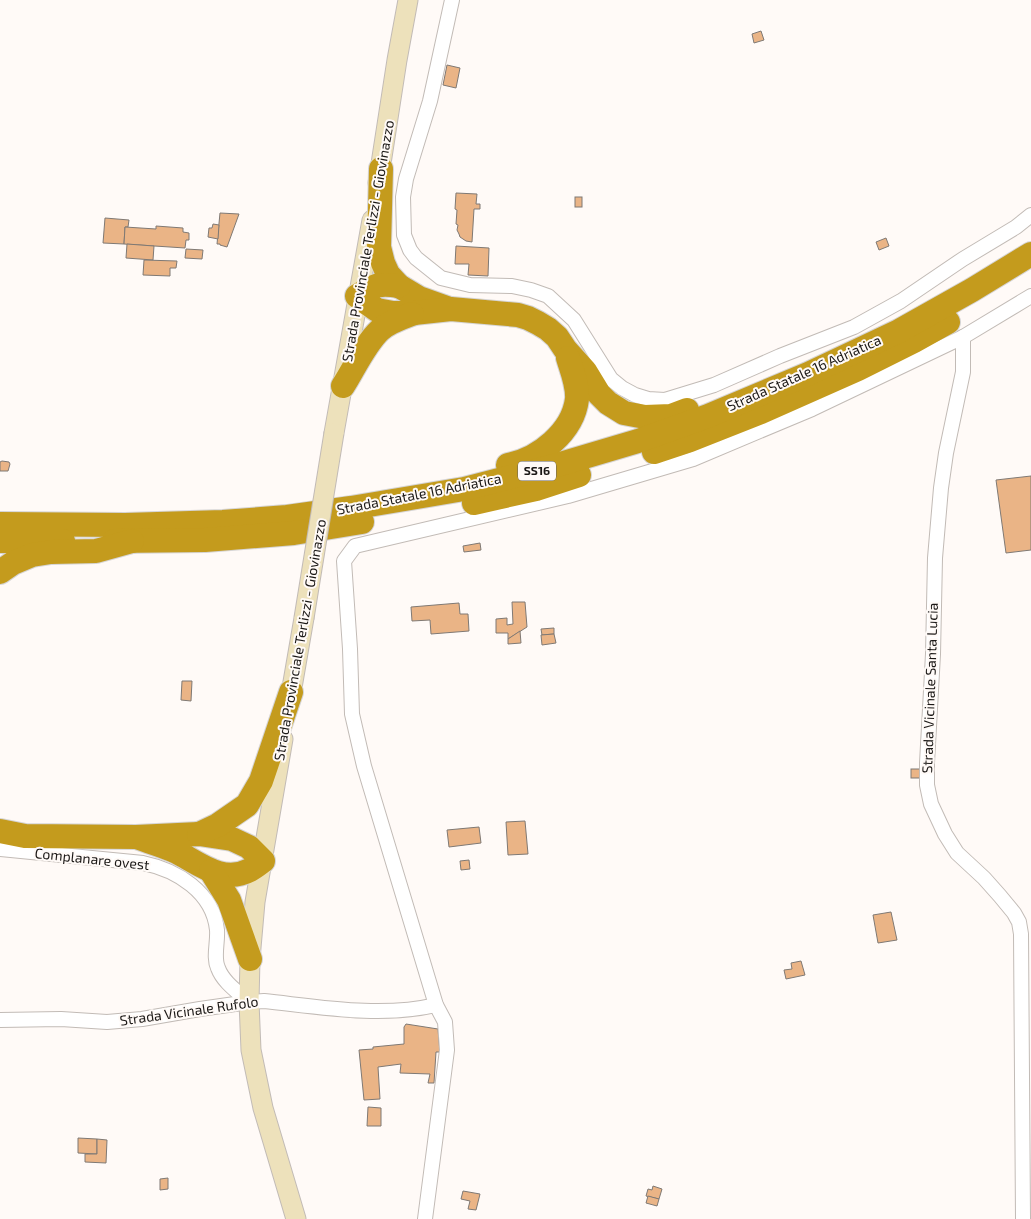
<svg xmlns="http://www.w3.org/2000/svg" width="1031" height="1219" viewBox="0 0 1031 1219" font-family="'Exo 2',sans-serif">
<style>
.building{fill:#eab486;stroke:#7f7974}
.lines{fill:none;stroke-linecap:round;stroke-linejoin:round}
.street-casing{stroke:#c2bbb6;stroke-width:16}
.secondary-casing{stroke:#c2bbb6;stroke-width:21}
.highway-casing{stroke:#d6d5d5;stroke-width:26}
.street{stroke:#fff;stroke-width:14}
.secondary{stroke:#ede1bb;stroke-width:19}
.highway{stroke:#c49b1d;stroke-width:24}
.secondary-bridge-casing{stroke:#c2bbb6;stroke-width:21;stroke-linecap:butt}
.secondary-bridge{stroke:#ede1bb;stroke-width:19}
.labels{text-anchor:middle;stroke-width:4;stroke-linejoin:round;paint-order:stroke}
.shield{fill:#fffaf7;stroke:#5f5c5a;stroke-width:1}
.shield-label{font-size:12px;font-weight:bold;fill:#1b1816}
.street-label{font-size:14px;fill:#1b1816;stroke:#fffaf7}
</style>
<rect width="100%" height="100%" fill="#fffaf7"/>
<g class="building">
<path d="M 761,31 L 764,40 L 754,43 L 752,34 Z"/>
<path d="M 447,65 L 460,68 L 456,88 L 443,85 Z"/>
<path d="M 456,193 L 477,194 L 476,204 L 480,204 L 480,209 L 474,209 L 472,242 L 466,241 L 460,237 L 459,234 L 457,230 L 458,225 L 456,224 L 457,210 L 455,209 Z"/>
<rect x="575" y="197" width="7" height="10"/>
<path d="M 220,213 L 239,214 L 227,247 L 220,245 L 220,244 L 217,244 Z"/>
<path d="M 105,218 L 129,220 L 128,227 L 125,227 L 124,244 L 103,243 Z"/>
<path d="M 213,224 L 219,225 L 218,239 L 208,237 L 209,228 L 212,228 Z"/>
<path d="M 156,226 L 183,228 L 183,232 L 189,233 L 189,240 L 186,240 L 185,248 L 124,244 L 125,227 L 156,229 Z"/>
<path d="M 886,238 L 889,246 L 879,250 L 876,242 Z"/>
<path d="M 127,244 L 154,246 L 153,260 L 126,258 Z"/>
<path d="M 456,246 L 489,248 L 488,276 L 468,275 L 469,264 L 455,264 Z"/>
<path d="M 186,249 L 203,250 L 202,259 L 185,258 Z"/>
<path d="M 144,260 L 177,261 L 176,268 L 170,268 L 170,276 L 143,275 Z"/>
<path d="M 2,461 L 9,462 L 10,464 L 8,471 L 0,471 L 0,462 Z"/>
<path d="M 1031,476 L 1031,550 L 1006,553 L 996,480 Z"/>
<path d="M 480,543 L 481,550 L 464,552 L 463,546 Z"/>
<path d="M 512,602 L 525,602 L 527,627 L 508,639 L 508,633 L 496,633 L 496,619 L 507,618 L 507,625 L 513,624 Z"/>
<path d="M 459,603 L 460,614 L 468,614 L 469,631 L 431,634 L 430,620 L 412,621 L 411,607 Z"/>
<path d="M 554,628 L 554,634 L 542,635 L 541,629 Z"/>
<path d="M 520,631 L 521,643 L 508,644 L 508,639 Z"/>
<path d="M 554,634 L 556,643 L 542,645 L 541,635 Z"/>
<path d="M 182,681 L 192,681 L 191,701 L 181,700 Z"/>
<rect x="911" y="769" width="12" height="9"/>
<path d="M 525,821 L 528,854 L 508,855 L 506,822 Z"/>
<path d="M 479,827 L 481,843 L 449,847 L 447,830 Z"/>
<path d="M 469,860 L 470,869 L 461,870 L 460,861 Z"/>
<path d="M 891,912 L 897,940 L 878,943 L 873,915 Z"/>
<path d="M 801,961 L 805,975 L 786,979 L 784,970 L 792,969 L 791,963 Z"/>
<path d="M 406,1024 L 438,1029 L 440,1052 L 436,1052 L 434,1083 L 428,1083 L 430,1074 L 400,1073 L 401,1064 L 378,1067 L 380,1099 L 364,1100 L 359,1050 L 373,1049 L 373,1047 L 404,1044 L 404,1027 Z"/>
<path d="M 368,1107 L 381,1108 L 381,1126 L 367,1126 Z"/>
<path d="M 78,1138 L 97,1139 L 97,1154 L 78,1153 Z"/>
<path d="M 97,1139 L 107,1140 L 106,1163 L 85,1162 L 85,1154 L 97,1154 Z"/>
<path d="M 168,1178 L 168,1189 L 160,1190 L 160,1179 Z"/>
<path d="M 653,1186 L 662,1189 L 659,1199 L 646,1196 L 648,1189 L 652,1190 Z"/>
<path d="M 463,1191 L 480,1194 L 476,1210 L 468,1209 L 470,1201 L 461,1199 Z"/>
<path d="M 648,1196 L 659,1199 L 657,1206 L 646,1203 Z"/>
</g>
<g class="lines">
<g class="street-casing">
<g id="street">
<path d="M 452,0 L 430,101 L 406,179 L 403,197 L 404,235 L 410,250 L 416,258 L 441,278 L 470,285 L 512,286 L 531,290 L 548,296 L 574,320 L 611,379 L 622,388 L 635,395 L 648,399 L 665,400 L 714,385 L 780,356 L 854,327 L 901,301 L 963,259 L 1016,227 L 1031,215"/>
<path d="M 963,337 L 963,372 L 946,453 L 941,488 L 935,558 L 933,654 L 927,763 L 927,785 L 931,804 L 945,834 L 957,853 L 984,878 L 1000,896 L 1014,913 L 1019,922 L 1021,934 L 1023,1219"/>
<path d="M 0,849 L 143,863 C 177,870 213,892 217,930 C 218,943 213,957 218,968 C 223,982 238,992 249,1002"/>
<path d="M 0,1020 L 61,1019 L 107,1022 L 142,1019 L 200,1009 L 249,1002 L 264,1001 C 320,1007 381,1018 436,1005"/>
<path d="M 425,1219 L 447,1050 L 445,1022 L 436,1005 L 364,766 L 352,714 L 350,649 L 344,561 L 355,546 L 568,496 L 693,459 L 812,409 L 963,337 L 1031,296"/>
</g>
</g>
<g class="secondary-casing">
<g id="secondary">
<path d="M 378,183 L 397,60 L 408,0"/>
<path d="M 334,433 L 372,220"/>
<path d="M 289,705 L 304,618"/>
<path d="M 283,739 L 255,902 L 250,959 L 249,1002 L 251,1050 L 263,1108 L 296,1219"/>
</g>
</g>
<g class="highway-casing">
<g id="highway">
<path d="M 381,169 L 379,247 L 383,263 L 388,274 L 399,286 L 419,298 L 447,308"/>
<path d="M 399,286 C 378,283 375,285 357,296 L 377,310 L 393,313 L 414,313 L 451,309 L 518,315 L 528,318 L 538,323 L 548,329 L 557,337 L 565,349 L 585,371 L 599,394 L 608,403 L 624,413 L 645,417 L 671,416 L 687,410"/>
<path d="M 343,386 C 354,369 365,344 380,330 C 389,322 401,318 412,314"/>
<path d="M 654,452 L 690,440 L 761,412 L 858,369 L 914,341 L 948,322"/>
<path d="M 508,465 C 539,459 573,432 577,399 C 578,385 572,371 568,358"/>
<path d="M 474,503 L 536,489 L 579,475"/>
<path d="M 0,524 L 125,525 L 223,522 L 287,517 L 351,508 L 464,489 L 557,465 L 638,441 L 708,416 L 808,374 L 899,331 L 972,290 L 1031,254"/>
<path d="M 0,541 L 63,541"/>
<path d="M 114,541 L 205,540 L 294,533 L 362,522"/>
<path d="M 0,572 L 13,563 L 32,555 L 51,552 L 96,551 L 132,541"/>
<path d="M 0,831 L 25,836 L 136,837 L 199,834 L 232,839 L 249,847 L 263,861 C 259,864 254,868 250,870 C 223,884 200,864 177,852 C 164,846 150,842 136,837"/>
<path d="M 199,834 L 218,825 L 247,805 L 261,781 L 291,692"/>
<path d="M 211,871 L 229,900 L 250,959"/>
</g>
</g>
<use href="#street" class="street"/>
<use href="#secondary" class="secondary"/>
<use href="#highway" class="highway"/>
<g class="secondary-bridge-casing">
<path id="secondary-bridge" d="M 304,618 L 334,433"/>
</g>
<use href="#secondary-bridge" class="secondary-bridge"/>
</g>
<g class="labels">
<rect class="shield" x="518" y="461.5" width="38" height="19" rx="4"/>
<g class="shield-label">
<text x="537" y="475">SS16</text>
</g>
<g class="street-label">
<text transform="translate(368 241) rotate(-80)" y="5">Strada Provinciale Terlizzi - Giovinazzo</text>
<text transform="translate(804 373) rotate(-24)" y="5">Strada Statale 16 Adriatica</text>
<text transform="translate(419 494) rotate(-11)" y="5">Strada Statale 16 Adriatica</text>
<text transform="translate(300 640) rotate(-80)" y="5">Strada Provinciale Terlizzi - Giovinazzo</text>
<text transform="translate(930 688) rotate(-88)" y="5">Strada Vicinale Santa Lucia</text>
<text transform="translate(92 859) rotate(6)" y="5">Complanare ovest</text>
<text transform="translate(189 1011) rotate(-8)" y="5">Strada Vicinale Rufolo</text>
</g>
</g>
</svg>
